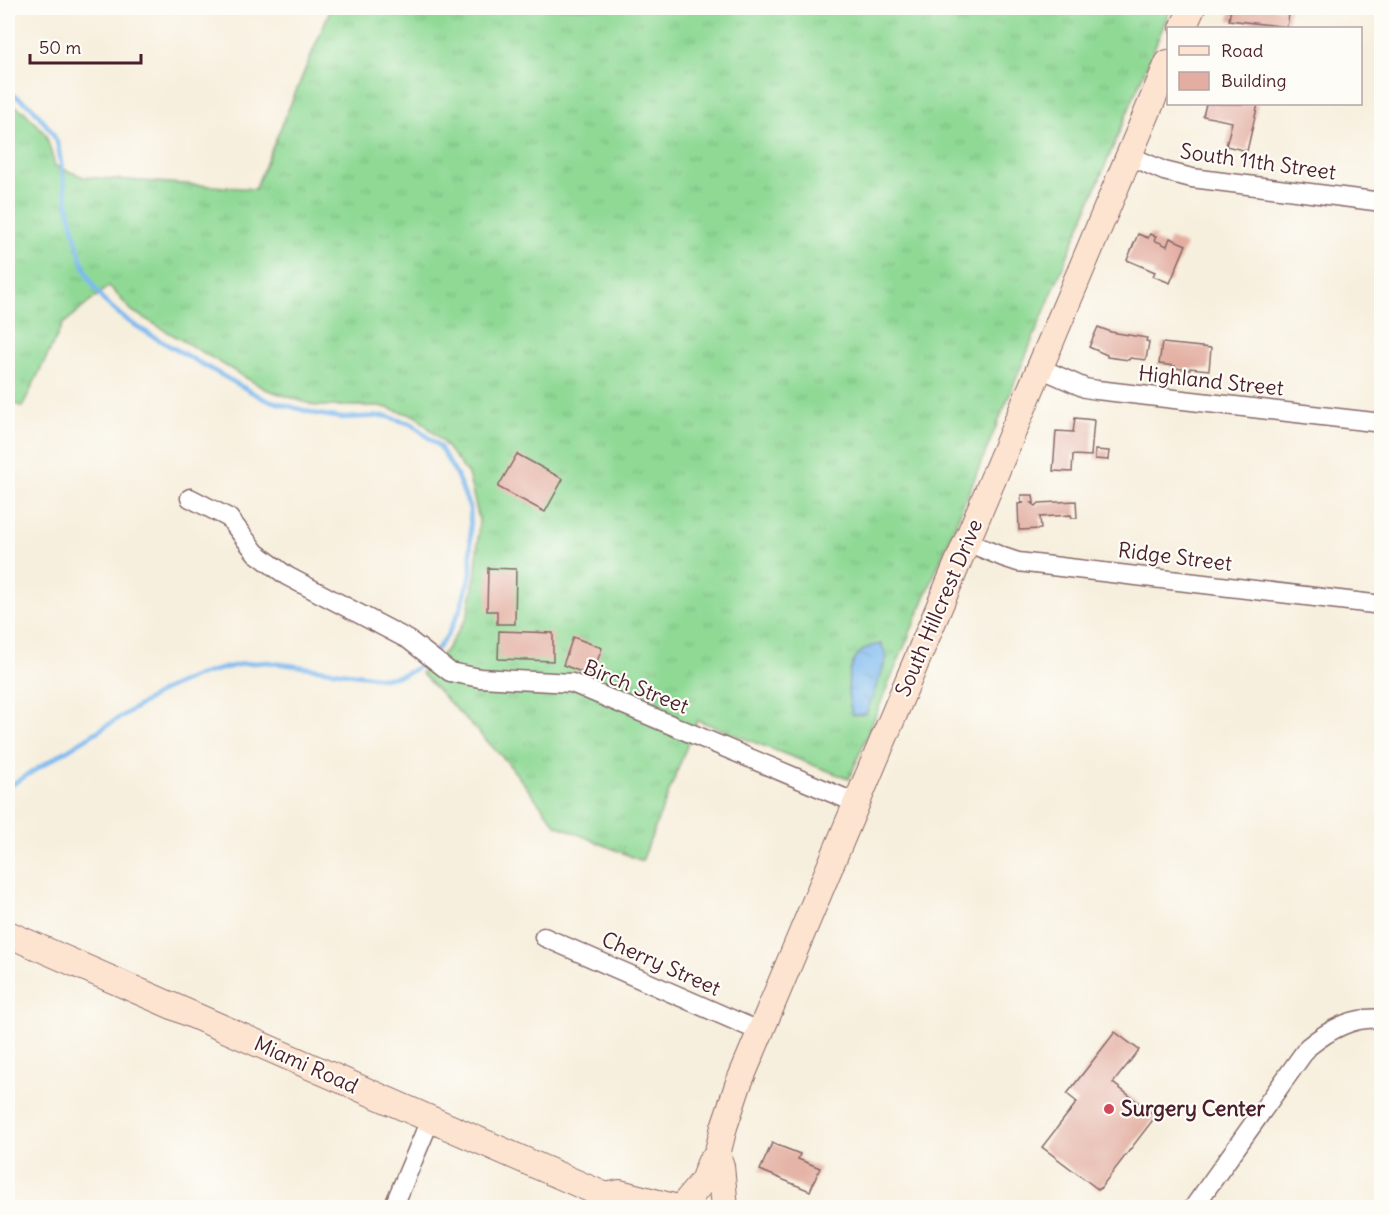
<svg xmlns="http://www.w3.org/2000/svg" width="1389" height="1215" viewBox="0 0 1389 1215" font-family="Delius,sans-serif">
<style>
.grass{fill:url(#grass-tufts);stroke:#6c7c60;stroke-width:1.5}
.water{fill:url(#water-ripples);stroke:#646c8d;stroke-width:1.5}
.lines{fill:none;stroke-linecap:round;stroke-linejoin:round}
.stream{stroke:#7db9ef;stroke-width:4.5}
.building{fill:#e3aea1}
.street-casing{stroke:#876869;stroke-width:21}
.secondary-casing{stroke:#876869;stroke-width:28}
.street{stroke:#fff;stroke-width:18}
.secondary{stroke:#fde4d0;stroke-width:26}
.poi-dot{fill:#d1495b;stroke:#fdfcf7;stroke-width:2}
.labels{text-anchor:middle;stroke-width:4.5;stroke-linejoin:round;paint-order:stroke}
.street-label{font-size:21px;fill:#4a1f2b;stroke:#fdfcf7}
.poi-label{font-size:21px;font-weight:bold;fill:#4a1f2b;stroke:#fdfcf7;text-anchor:start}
</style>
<defs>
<pattern id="grass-tufts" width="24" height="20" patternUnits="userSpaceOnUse" patternTransform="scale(1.5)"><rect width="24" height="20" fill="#8fd995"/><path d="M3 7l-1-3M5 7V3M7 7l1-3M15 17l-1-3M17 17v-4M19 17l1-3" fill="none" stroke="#7dba81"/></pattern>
<pattern id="water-ripples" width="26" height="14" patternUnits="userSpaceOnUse" patternTransform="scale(1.5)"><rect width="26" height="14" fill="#7db9ef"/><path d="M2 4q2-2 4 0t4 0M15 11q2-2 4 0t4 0" fill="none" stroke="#6896c2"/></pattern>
</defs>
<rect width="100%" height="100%" fill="#fdfcf7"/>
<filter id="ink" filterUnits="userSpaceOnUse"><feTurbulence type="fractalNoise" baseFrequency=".0167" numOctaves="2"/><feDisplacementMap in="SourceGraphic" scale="12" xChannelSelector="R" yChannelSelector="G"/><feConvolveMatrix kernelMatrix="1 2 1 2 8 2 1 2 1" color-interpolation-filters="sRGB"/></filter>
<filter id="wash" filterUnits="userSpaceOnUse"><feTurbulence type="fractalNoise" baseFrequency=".008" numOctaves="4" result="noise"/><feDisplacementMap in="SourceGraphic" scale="24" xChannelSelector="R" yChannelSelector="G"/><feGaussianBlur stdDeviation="1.35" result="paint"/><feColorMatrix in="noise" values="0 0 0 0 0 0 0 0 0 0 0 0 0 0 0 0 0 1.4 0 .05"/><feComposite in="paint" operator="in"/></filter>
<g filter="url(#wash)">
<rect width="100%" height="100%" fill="#f7efdd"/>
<path class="grass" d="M 331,8 L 1171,8 L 849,779 L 697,720 L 642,861 L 556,825 L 507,762 L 421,673 L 447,649 L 467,617 L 476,572 L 479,519 L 468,474 L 442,441 L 416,416 L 380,406 L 316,406 L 265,389 L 132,311 L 109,286 L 63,324 L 22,407 L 8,400 L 8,103 L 24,111 L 46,135 L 55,166 L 84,177 L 255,189 Z"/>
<path class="water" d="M 881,644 L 887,657 L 866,714 L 853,715 C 845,695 845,660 867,648 C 870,646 876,645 881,644 Z"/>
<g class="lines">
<g class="stream">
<path d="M 8,91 L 32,107 L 52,132 L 58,145 L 68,206 L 81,259 L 90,280 L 103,300 L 125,319 L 159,340 L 264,399 L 317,414 L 342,418 L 385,416 L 412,424 L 440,447 L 457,476 L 470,509 L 471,573 L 460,610 L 447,636 L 437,649"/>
<path d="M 8,787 L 164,690 L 196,676 L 217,670 L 242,664 L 267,662 L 383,678 C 398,678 411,673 423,663"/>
</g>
</g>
<g id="blocks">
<g class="building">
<path d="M 1231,8 L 1290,8 L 1287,27 L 1229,20 Z"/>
<path d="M 1206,104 L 1258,104 L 1247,151 L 1226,146 L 1232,122 L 1203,116 Z"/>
<path d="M 1138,234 L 1148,238 L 1150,234 L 1156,236 L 1154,240 L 1167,246 L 1170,238 L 1186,245 L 1170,283 L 1153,276 L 1155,272 L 1127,260 Z"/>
<path d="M 1098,327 L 1111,332 L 1147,338 L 1146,341 L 1149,342 L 1146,360 L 1130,358 L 1129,360 L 1107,357 L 1107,355 L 1089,347 Z"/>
<path d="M 1162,343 L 1211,348 L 1209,370 L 1190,368 L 1190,370 L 1175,368 L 1175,366 L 1159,364 Z"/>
<path d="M 1075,418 L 1094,420 L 1091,456 L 1073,455 L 1072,472 L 1053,471 L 1056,431 L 1073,432 Z"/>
<path d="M 1095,450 L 1109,451 L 1108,460 L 1095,459 Z"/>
<path d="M 517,454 L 563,479 L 545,512 L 498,487 Z"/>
<path d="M 1021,495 L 1033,495 L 1034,503 L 1032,503 L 1036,506 L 1039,503 L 1076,501 L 1077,518 L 1072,518 L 1071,515 L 1040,517 L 1041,529 L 1019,530 L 1018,504 L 1024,503 L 1021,502 Z"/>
<path d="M 488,568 L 516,569 L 515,624 L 497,624 L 497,611 L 487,611 Z"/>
<path d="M 499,631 L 553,633 L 553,661 L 498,659 Z"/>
<path d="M 573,637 L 602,648 L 592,676 L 563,665 Z"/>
<path d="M 1115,1032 L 1139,1050 L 1113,1083 L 1156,1116 L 1099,1190 L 1042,1147 L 1077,1102 L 1067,1094 Z"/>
<path d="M 772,1143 L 800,1154 L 798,1159 L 820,1168 L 810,1191 L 760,1170 Z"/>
</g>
</g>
</g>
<g filter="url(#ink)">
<use href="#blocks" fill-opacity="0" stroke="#876869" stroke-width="1.5"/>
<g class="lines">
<g class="street-casing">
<g id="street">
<path d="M 1130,156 L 1164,171 L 1192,178 L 1382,202"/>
<path d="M 1040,368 L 1085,388 L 1097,390 L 1382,423"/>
<path d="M 190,498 L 229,518 L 256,553 L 287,576 L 409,640 L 450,672 L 480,678 L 572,683 L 856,803"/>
<path d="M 967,542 L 1003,557 L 1018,562 L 1382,605"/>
<path d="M 544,937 L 761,1032"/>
<path d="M 393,1208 L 430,1120"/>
<path d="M 1193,1208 L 1308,1047 C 1329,1030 1353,1016 1382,1019"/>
</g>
</g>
<g class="secondary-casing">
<g id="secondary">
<path d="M 1183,28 L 1192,8"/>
<path d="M 8,934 L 606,1196 L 617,1208"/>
<path d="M 717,1155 L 721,1166 L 725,1208"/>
<path d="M 606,1196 L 620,1193 L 674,1207"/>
<path d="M 685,1203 L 703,1181 L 710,1163 L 717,1155 L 724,1127 L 738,1085 L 1168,63"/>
</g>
</g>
<use href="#street" class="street"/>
<use href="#secondary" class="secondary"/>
</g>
</g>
<circle class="poi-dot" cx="1109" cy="1109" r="6"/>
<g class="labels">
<g class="street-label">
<text transform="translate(1258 162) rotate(8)" y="7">South 11th Street</text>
<text transform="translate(1211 381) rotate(6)" y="7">Highland Street</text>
<text transform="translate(1175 557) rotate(7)" y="7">Ridge Street</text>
<text transform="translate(939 608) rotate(-67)" y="7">South Hillcrest Drive</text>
<text transform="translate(636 687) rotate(22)" y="7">Birch Street</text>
<text transform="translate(661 964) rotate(24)" y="7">Cherry Street</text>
<text transform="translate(306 1065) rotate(24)" y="7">Miami Road</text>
</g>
<g class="poi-label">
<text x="1121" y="1116">Surgery Center</text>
</g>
</g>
<rect width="1389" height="1215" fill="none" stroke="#fdfcf7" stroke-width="30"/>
<rect x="1167" y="27" width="195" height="78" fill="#fdfcf7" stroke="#b5a4a5" stroke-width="1.5"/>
<rect x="1179" y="46" width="30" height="9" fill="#fde4d0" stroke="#b5a4a5" stroke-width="1.5"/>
<text x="1221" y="57" font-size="18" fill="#4a1f2b">Road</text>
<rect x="1179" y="72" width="30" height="18" fill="#e3aea1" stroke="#b5a4a5" stroke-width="1.5"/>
<text x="1221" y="87" font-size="18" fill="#4a1f2b">Building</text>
<path d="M30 54v9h111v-9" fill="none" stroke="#4a1f2b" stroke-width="3"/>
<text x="39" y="54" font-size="18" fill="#4a1f2b" stroke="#fdfcf7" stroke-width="4.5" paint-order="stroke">50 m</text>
</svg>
